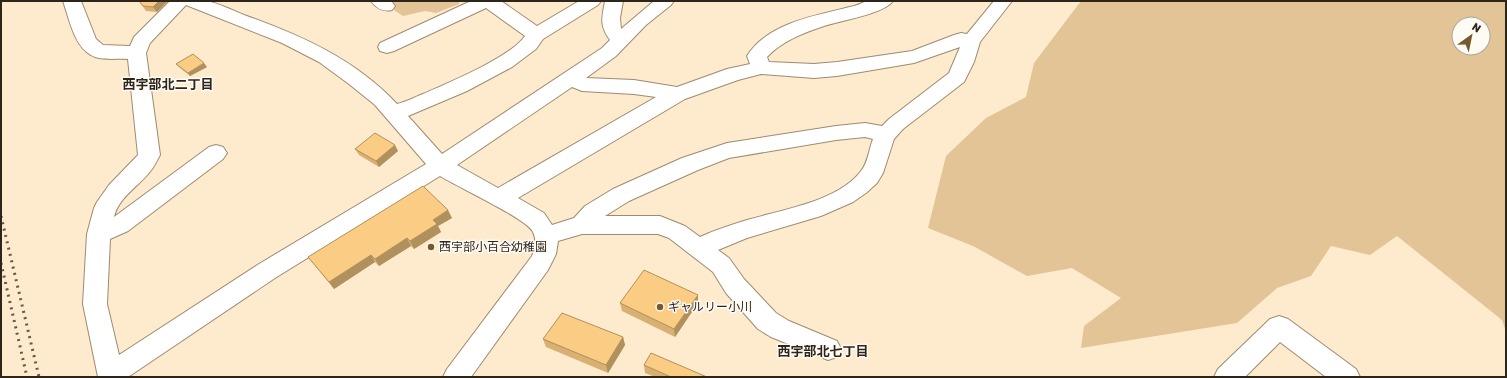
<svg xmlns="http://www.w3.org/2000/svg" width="1507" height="378" viewBox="0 0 1507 378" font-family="Rubik,'Noto Sans JP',sans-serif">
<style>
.green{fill:#e2c496;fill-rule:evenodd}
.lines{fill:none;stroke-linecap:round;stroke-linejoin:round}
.minor-casing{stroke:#9d8b70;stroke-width:2}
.minor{fill:#fff;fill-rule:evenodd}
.rail{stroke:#655a4a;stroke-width:3;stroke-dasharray:2 4.5;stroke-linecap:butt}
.wall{fill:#d8b072}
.shaded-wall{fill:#b0905c}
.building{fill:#fbcd84;stroke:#b0905c}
.poi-dot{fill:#765a2d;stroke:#fefaf4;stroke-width:1.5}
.labels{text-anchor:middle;stroke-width:3;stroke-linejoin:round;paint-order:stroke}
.poi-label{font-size:12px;fill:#2d251a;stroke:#fefaf4;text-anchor:start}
.neighbourhood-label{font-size:13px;font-weight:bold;fill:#2d251a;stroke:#fefaf4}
</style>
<rect width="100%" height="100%" fill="#feebcd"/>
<g class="green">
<path d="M 393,1 L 459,1 L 459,4 L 436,13 L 425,11 L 403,16 L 394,10 Z"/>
<path d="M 1081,1 L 1506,1 L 1506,332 L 1502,320 L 1397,236 L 1370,255 L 1331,246 L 1311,276 L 1277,288 L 1237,323 L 1081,348 L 1084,326 L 1121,298 L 1072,268 L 1027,276 L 973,246 L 928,228 L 946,156 L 986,118 L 1026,97 L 1034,63 ZM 1459,24 L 1483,24 L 1483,48 L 1459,48 Z"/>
</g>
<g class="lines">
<g class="minor-casing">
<g id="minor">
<path d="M 63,1 L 81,1 L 96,39 L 103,45 L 130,46 L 134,37 L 170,1 C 182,1 195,0 206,1 C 218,3 232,10 244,15 C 300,35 355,59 397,104 C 406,102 415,97 423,94 C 448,83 511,57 525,36 L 486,8 L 394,51 L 387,53 L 380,51 L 378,47 L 380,43 L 471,1 L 501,1 L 537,26 L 579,1 L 601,1 L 598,5 L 543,39 L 536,49 L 512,67 L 467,91 L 408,116 L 442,154 L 602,48 L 610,40 C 599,25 602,18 605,1 L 623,1 L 620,18 L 621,29 L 654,1 L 674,1 L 671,5 L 646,25 L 616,56 L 586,78 L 634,80 L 677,87 L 727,69 L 750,64 L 747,56 C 768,22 819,15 854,6 C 859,5 863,2 868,1 C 876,0 885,1 893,1 C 884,14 839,21 824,26 C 803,33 782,41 767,57 L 769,62 L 814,64 L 837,62 L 912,51 L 954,35 L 961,33 L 967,34 L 994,1 L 1012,1 L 980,42 L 974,62 L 964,82 L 903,129 L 894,139 L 883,173 L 877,183 L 866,193 L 853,202 L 821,216 L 747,238 L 718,250 L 729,258 L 744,279 L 776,313 L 789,321 L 837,341 L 841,349 L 837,357 L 828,360 L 771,337 L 758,329 L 726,293 L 713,272 L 669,238 L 658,234 L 582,234 L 558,241 L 556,254 L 548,270 L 471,377 L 443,377 L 447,369 L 532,256 C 535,249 537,240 533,232 C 527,219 458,187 440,176 L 275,278 L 131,375 L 127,377 L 98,377 L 83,304 L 87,234 L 94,208 L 97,202 L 109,185 L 138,155 L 128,59 C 118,58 100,61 91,55 C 74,46 69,18 63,1 ZM 186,5 L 282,43 L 319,62 L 349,84 L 375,105 L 426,164 L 259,264 L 119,355 L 107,304 L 110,239 L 128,231 L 223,159 L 227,153 L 223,147 L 216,145 L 209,147 L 114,217 C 119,196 140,186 152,169 C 155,165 157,160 160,155 L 146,53 L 150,43 ZM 960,47 L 949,73 L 889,119 L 882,126 L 865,123 L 836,126 L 727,143 L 682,158 L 613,189 L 585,206 L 574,218 L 552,225 L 544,213 L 518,198 L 685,99 L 738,80 L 761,74 L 814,78 L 837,76 L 914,63 ZM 572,87 L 582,91 L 634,94 L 656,97 L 498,188 L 457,165 ZM 865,137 L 873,139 C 869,149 868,163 861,171 C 839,201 781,210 747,220 C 731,225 715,230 700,237 L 685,226 L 660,216 L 605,216 L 629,201 L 698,170 L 729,158 L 836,140 Z"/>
<path d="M 371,1 L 391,1 L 395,6 L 392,10 C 383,12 377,9 371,1 Z"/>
<path d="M 1279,316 L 1288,319 L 1356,369 L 1360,377 L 1326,377 L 1280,342 L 1245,377 L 1214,377 L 1218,369 L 1270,319 Z"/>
</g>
</g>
<use href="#minor" class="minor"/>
<g class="rail">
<path d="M 1,216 L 39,377"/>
<path d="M 1,263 L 27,377"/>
</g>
</g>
<g class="wall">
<path d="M 139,1 L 168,1 L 157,12 L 146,11 Z"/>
<path d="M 176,64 L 207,67 L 190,76 L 179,67 Z"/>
<path d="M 355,149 L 398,151 L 379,167 L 359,155 Z"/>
<path d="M 452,218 L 438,226 L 441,232 L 414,249 L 411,246 L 379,266 L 375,262 L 334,289 L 314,264 L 308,257 Z"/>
<path d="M 698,295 L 698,303 L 675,337 L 622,311 L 620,303 Z"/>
<path d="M 623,337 L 625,345 L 608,373 L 546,347 L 543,339 Z"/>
<path d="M 644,365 L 707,377 L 655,377 L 645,373 Z"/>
</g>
<g class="shaded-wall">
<path d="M 159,1 L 168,1 L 157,12 L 153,7 Z"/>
<path d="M 204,63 L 207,67 L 190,76 L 188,73 Z"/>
<path d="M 395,145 L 398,151 L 379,167 L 376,161 Z"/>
<path d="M 448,210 L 452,218 L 438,226 L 441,232 L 414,249 L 410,241 L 433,220 Z"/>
<path d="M 407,238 L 411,246 L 379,266 L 375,259 Z"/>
<path d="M 371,255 L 375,262 L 334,289 L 329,282 Z"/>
<path d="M 698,295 L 698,303 L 675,337 L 674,329 Z"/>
<path d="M 623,337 L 625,345 L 608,373 L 606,365 Z"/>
</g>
<g class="building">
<path d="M 139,1 L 159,1 L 153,7 L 143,6 Z"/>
<path d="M 193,54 L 204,63 L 188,73 L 176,64 Z"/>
<path d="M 375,133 L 395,145 L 376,161 L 355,149 Z"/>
<path d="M 423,186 L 448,210 L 433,220 L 437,224 L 410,241 L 407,238 L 375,259 L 371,255 L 329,282 L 308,257 Z"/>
<path d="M 644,270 L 698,295 L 674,329 L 620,303 Z"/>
<path d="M 562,313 L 623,337 L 606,365 L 543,339 Z"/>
<path d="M 651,353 L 707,377 L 671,377 L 644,365 Z"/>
</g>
<g class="poi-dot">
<circle cx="431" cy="247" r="4"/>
<circle cx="660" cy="307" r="4"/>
</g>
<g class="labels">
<g class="poi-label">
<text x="439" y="251">西宇部小百合幼稚園</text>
<text x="668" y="311">ギャルリー小川</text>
</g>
<g class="neighbourhood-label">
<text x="168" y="89">西宇部北二丁目</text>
<text x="823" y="356">西宇部北七丁目</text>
</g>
</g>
<rect width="1507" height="378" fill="none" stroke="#2d251a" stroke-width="4"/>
<g transform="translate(1471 36) rotate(33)"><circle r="19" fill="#fefaf4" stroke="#aaa59d"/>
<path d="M0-3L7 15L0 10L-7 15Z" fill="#765a2d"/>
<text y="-6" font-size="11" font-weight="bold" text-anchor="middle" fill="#2d251a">N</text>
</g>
</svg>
